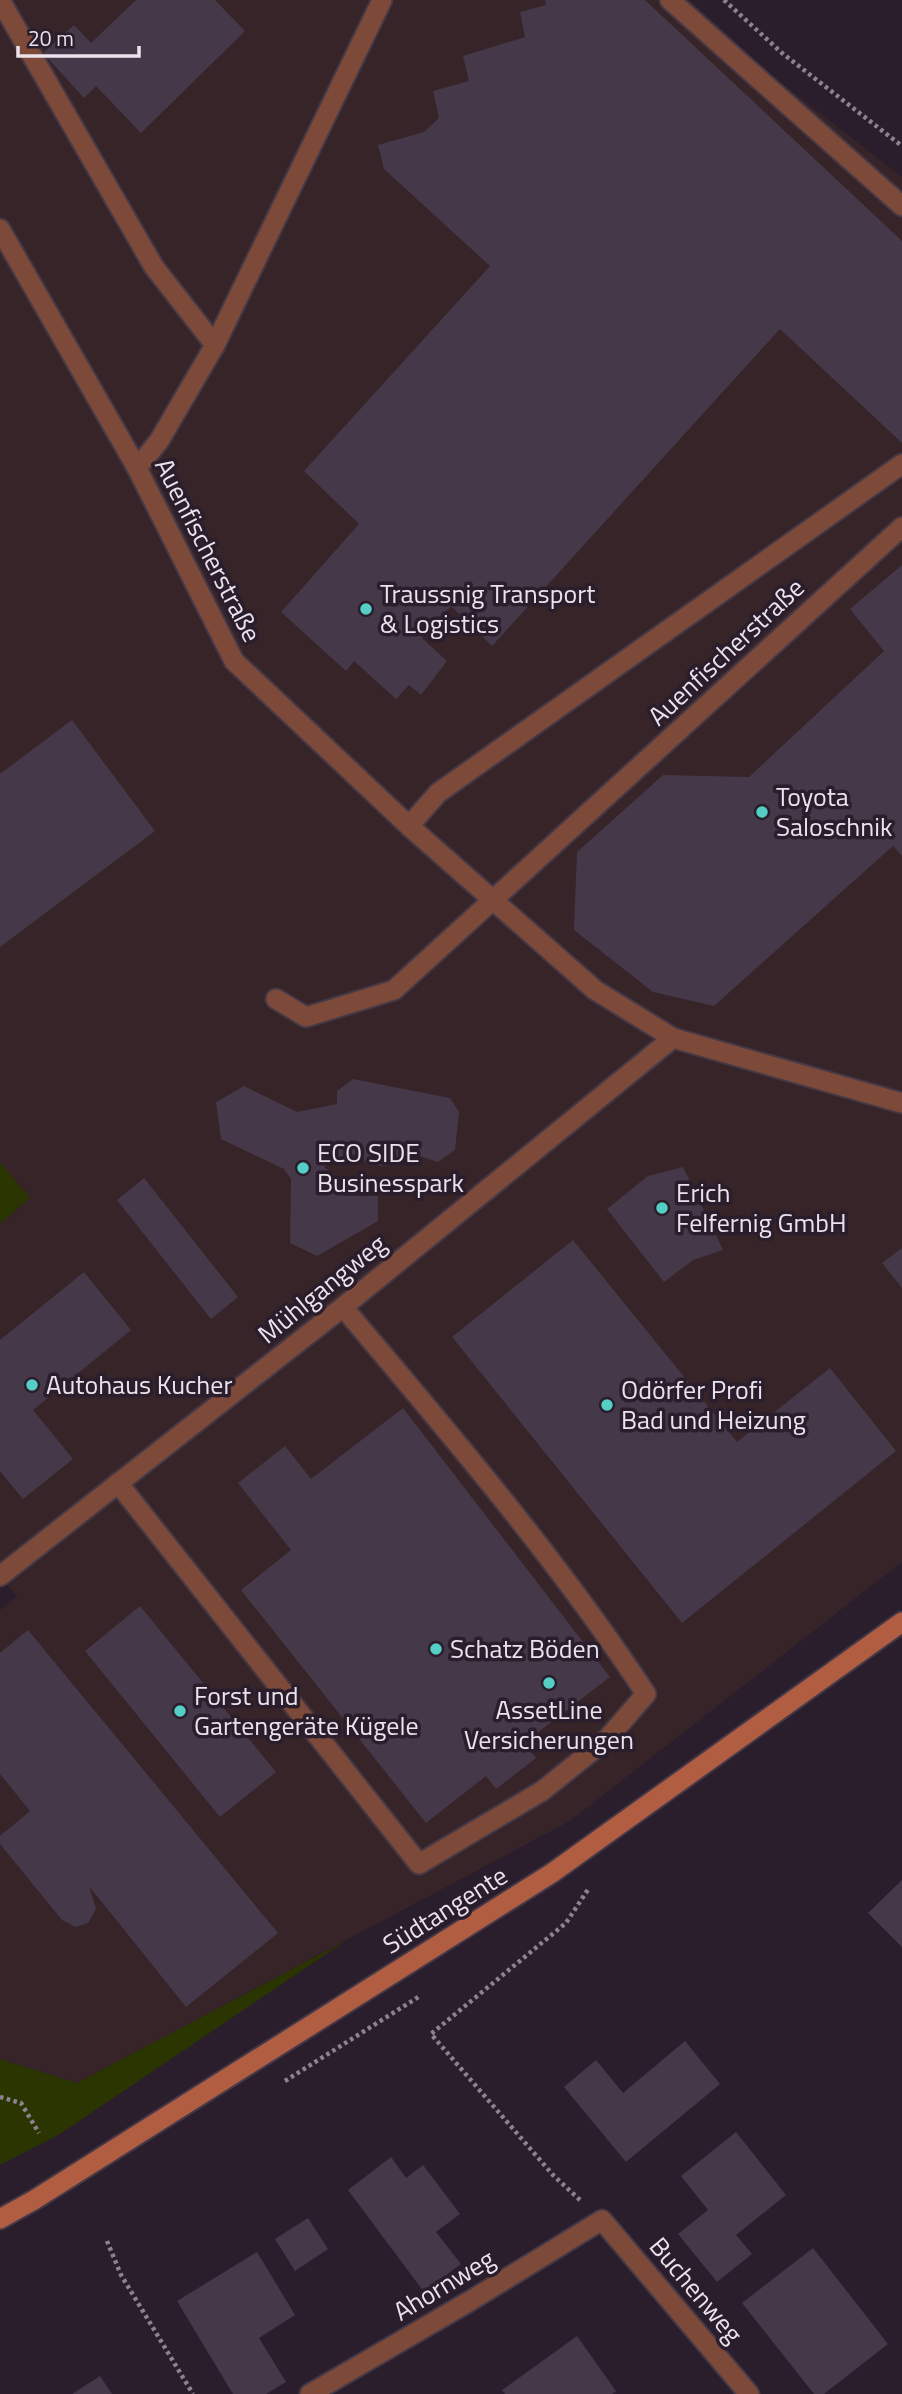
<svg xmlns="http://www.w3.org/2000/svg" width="902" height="2394" viewBox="0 0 902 2394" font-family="'Titillium Web',sans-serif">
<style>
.commercial{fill:#372428}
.green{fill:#2b3502}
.building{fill:#453849}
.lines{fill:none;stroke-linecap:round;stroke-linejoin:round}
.service-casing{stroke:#453947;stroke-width:23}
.minor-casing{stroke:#453947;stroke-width:23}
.secondary-casing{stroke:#453947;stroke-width:23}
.path{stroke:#8d828f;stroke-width:4.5;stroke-dasharray:3.5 3.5;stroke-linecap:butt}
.service{stroke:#7d4938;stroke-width:19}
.minor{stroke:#7d4938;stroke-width:19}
.secondary{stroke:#b05d42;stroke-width:19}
.poi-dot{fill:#55cec5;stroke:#2a1d2c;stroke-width:2.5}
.labels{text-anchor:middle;stroke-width:7;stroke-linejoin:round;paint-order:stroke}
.street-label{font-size:26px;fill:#ebe2ec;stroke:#2a1d2c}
.poi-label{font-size:26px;fill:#ebe2ec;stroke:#2a1d2c;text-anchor:start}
</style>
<rect width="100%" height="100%" fill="#2a1d2c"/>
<path class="commercial" d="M 0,0 L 690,0 L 770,74 L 902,177 L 902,1562 L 570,1821 L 77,2083 L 0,2059 L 0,1610 L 17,1596 L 0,1577 L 0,1224 L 30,1198 L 0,1162 Z"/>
<g class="green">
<path d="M 0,1162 L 30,1198 L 0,1224 Z"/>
<path d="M 347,1940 L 60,2134 L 0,2165 L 0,2059 L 77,2083 Z"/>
</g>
<g class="building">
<path d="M 136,0 L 215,0 L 245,31 L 141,133 L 96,86 L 84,98 L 43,53 L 74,25 L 91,43 Z"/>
<path d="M 545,0 L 645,0 L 902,241 L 902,443 L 780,329 L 492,646 L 451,606 L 422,638 L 447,661 L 421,695 L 409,685 L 396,699 L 354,661 L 346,671 L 281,612 L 359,524 L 304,471 L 490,266 L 384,169 L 378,145 L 424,132 L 439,118 L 433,91 L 469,81 L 463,56 L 525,37 L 520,12 L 546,5 Z"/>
<path d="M 902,565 L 902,856 L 893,846 L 714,1006 L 653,992 L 574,930 L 577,852 L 663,775 L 749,777 L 884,651 L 850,609 Z"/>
<path d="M 72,720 L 155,831 L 0,947 L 0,774 Z"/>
<path d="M 353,1079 L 450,1098 L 459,1112 L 455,1150 L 438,1162 L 417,1155 L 415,1164 L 390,1158 L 387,1166 L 367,1165 L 361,1154 L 344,1155 L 324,1167 L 346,1184 L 345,1196 L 378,1196 L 378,1221 L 317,1256 L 290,1243 L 291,1179 L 284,1169 L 221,1139 L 216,1102 L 244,1086 L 297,1112 L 337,1104 L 337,1091 Z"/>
<path d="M 683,1167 L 723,1250 L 693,1260 L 664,1282 L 607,1209 L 648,1176 Z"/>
<path d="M 144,1178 L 238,1297 L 211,1319 L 117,1200 Z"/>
<path d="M 573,1240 L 737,1442 L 830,1368 L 896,1451 L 682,1623 L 452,1337 Z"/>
<path d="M 902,1248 L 902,1288 L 882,1263 Z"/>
<path d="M 84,1272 L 131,1330 L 33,1410 L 73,1459 L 23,1499 L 0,1471 L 0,1340 Z"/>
<path d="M 403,1408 L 610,1677 L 524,1743 L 536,1758 L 496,1789 L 486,1776 L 426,1823 L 241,1590 L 291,1550 L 238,1483 L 285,1446 L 311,1479 Z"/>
<path d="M 140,1606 L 276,1772 L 220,1817 L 85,1651 Z"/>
<path d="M 28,1630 L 278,1933 L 186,2007 L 89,1886 L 96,1909 L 88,1923 L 76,1927 L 62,1920 L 0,1844 L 0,1836 L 30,1811 L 0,1774 L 0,1653 Z"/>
<path d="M 902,1880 L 902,1947 L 868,1913 Z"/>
<path d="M 685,2041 L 720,2084 L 626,2162 L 564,2087 L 596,2060 L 623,2093 Z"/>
<path d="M 736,2132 L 786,2195 L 736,2235 L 752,2254 L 717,2282 L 678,2234 L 708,2210 L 681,2176 Z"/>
<path d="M 391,2157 L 406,2178 L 423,2165 L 460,2214 L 436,2232 L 461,2264 L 424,2292 L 348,2190 Z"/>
<path d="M 308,2218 L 328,2249 L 295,2271 L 275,2239 Z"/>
<path d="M 813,2248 L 888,2344 L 824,2394 L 814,2394 L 742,2303 Z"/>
<path d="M 257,2252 L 295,2315 L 259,2338 L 286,2382 L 266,2394 L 233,2394 L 177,2301 Z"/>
<path d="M 577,2336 L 616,2391 L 612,2394 L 505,2394 L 502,2390 Z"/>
<path d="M 100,2376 L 112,2394 L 72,2394 Z"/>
</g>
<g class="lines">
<g class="service-casing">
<g id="service">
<path d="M 0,0 L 154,267 L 215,345"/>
<path d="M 670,0 L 902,206"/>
<path d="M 137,468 L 159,441 L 215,345 L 382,0"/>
<path d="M 409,826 L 438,793 L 902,464"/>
<path d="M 276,999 L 306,1017 L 394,990 L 902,527"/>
</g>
</g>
<g class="minor-casing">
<g id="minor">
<path d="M 0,229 L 137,468 L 234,661 L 409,826 L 595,990 L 673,1038 L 902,1103"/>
<path d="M 118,1483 L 419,1864 L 542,1791 L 607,1739 L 646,1694 C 556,1557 448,1432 343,1307"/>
<path d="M 0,1576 L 343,1307 L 673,1038"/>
<path d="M 310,2394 L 470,2301 L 602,2220 L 749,2394"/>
</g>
</g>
<g class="secondary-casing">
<path id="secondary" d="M 0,2219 L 34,2200 L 552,1873 L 902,1622"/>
</g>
<g class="path">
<path d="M 724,0 L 782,53 L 902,146"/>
<path d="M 285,2081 L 420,1996"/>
<path d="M 0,2097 L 21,2103 L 39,2133"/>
<path d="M 580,2200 L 553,2175 L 431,2034 L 566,1923 L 589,1888"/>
<path d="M 107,2241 L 121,2275 L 193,2394"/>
</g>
<use href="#service" class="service"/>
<use href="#minor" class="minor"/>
<use href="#secondary" class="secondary"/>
</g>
<g class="poi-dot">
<circle cx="366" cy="609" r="7"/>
<circle cx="762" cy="812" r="7"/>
<circle cx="303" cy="1168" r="7"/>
<circle cx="662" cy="1208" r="7"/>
<circle cx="32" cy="1385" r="7"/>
<circle cx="607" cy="1405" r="7"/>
<circle cx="436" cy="1649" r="7"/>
<circle cx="549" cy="1683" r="7"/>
<circle cx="180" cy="1711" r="7"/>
</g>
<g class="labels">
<g class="street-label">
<text transform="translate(208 550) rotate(63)" y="9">Auenfischerstraße</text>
<text transform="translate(726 652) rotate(-43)" y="9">Auenfischerstraße</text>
<text transform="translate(322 1289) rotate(-39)" y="9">Mühlgangweg</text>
<text transform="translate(445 1910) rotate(-32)" y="9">Südtangente</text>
<text transform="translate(444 2285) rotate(-31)" y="9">Ahornweg</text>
<text transform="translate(696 2290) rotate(50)" y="9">Buchenweg</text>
</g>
<g class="poi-label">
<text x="380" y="603">Traussnig Transport<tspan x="380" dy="30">&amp; Logistics</tspan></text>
<text x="776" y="806">Toyota<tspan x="776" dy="30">Saloschnik</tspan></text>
<text x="317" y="1162">ECO SIDE<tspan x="317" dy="30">Businesspark</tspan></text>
<text x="676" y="1202">Erich<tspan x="676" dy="30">Felfernig GmbH</tspan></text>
<text x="46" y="1394">Autohaus Kucher</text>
<text x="621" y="1399">Odörfer Profi<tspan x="621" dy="30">Bad und Heizung</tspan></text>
<text x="450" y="1658">Schatz Böden</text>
<text x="194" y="1705">Forst und<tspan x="194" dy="30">Gartengeräte Kügele</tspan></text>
<text x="549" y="1719" text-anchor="middle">AssetLine<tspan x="549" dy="30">Versicherungen</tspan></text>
</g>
</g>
<path d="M18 46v10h121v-10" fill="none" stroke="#ebe2ec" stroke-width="3.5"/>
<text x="28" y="46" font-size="21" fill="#ebe2ec" stroke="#2a1d2c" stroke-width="5" paint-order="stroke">20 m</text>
</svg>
